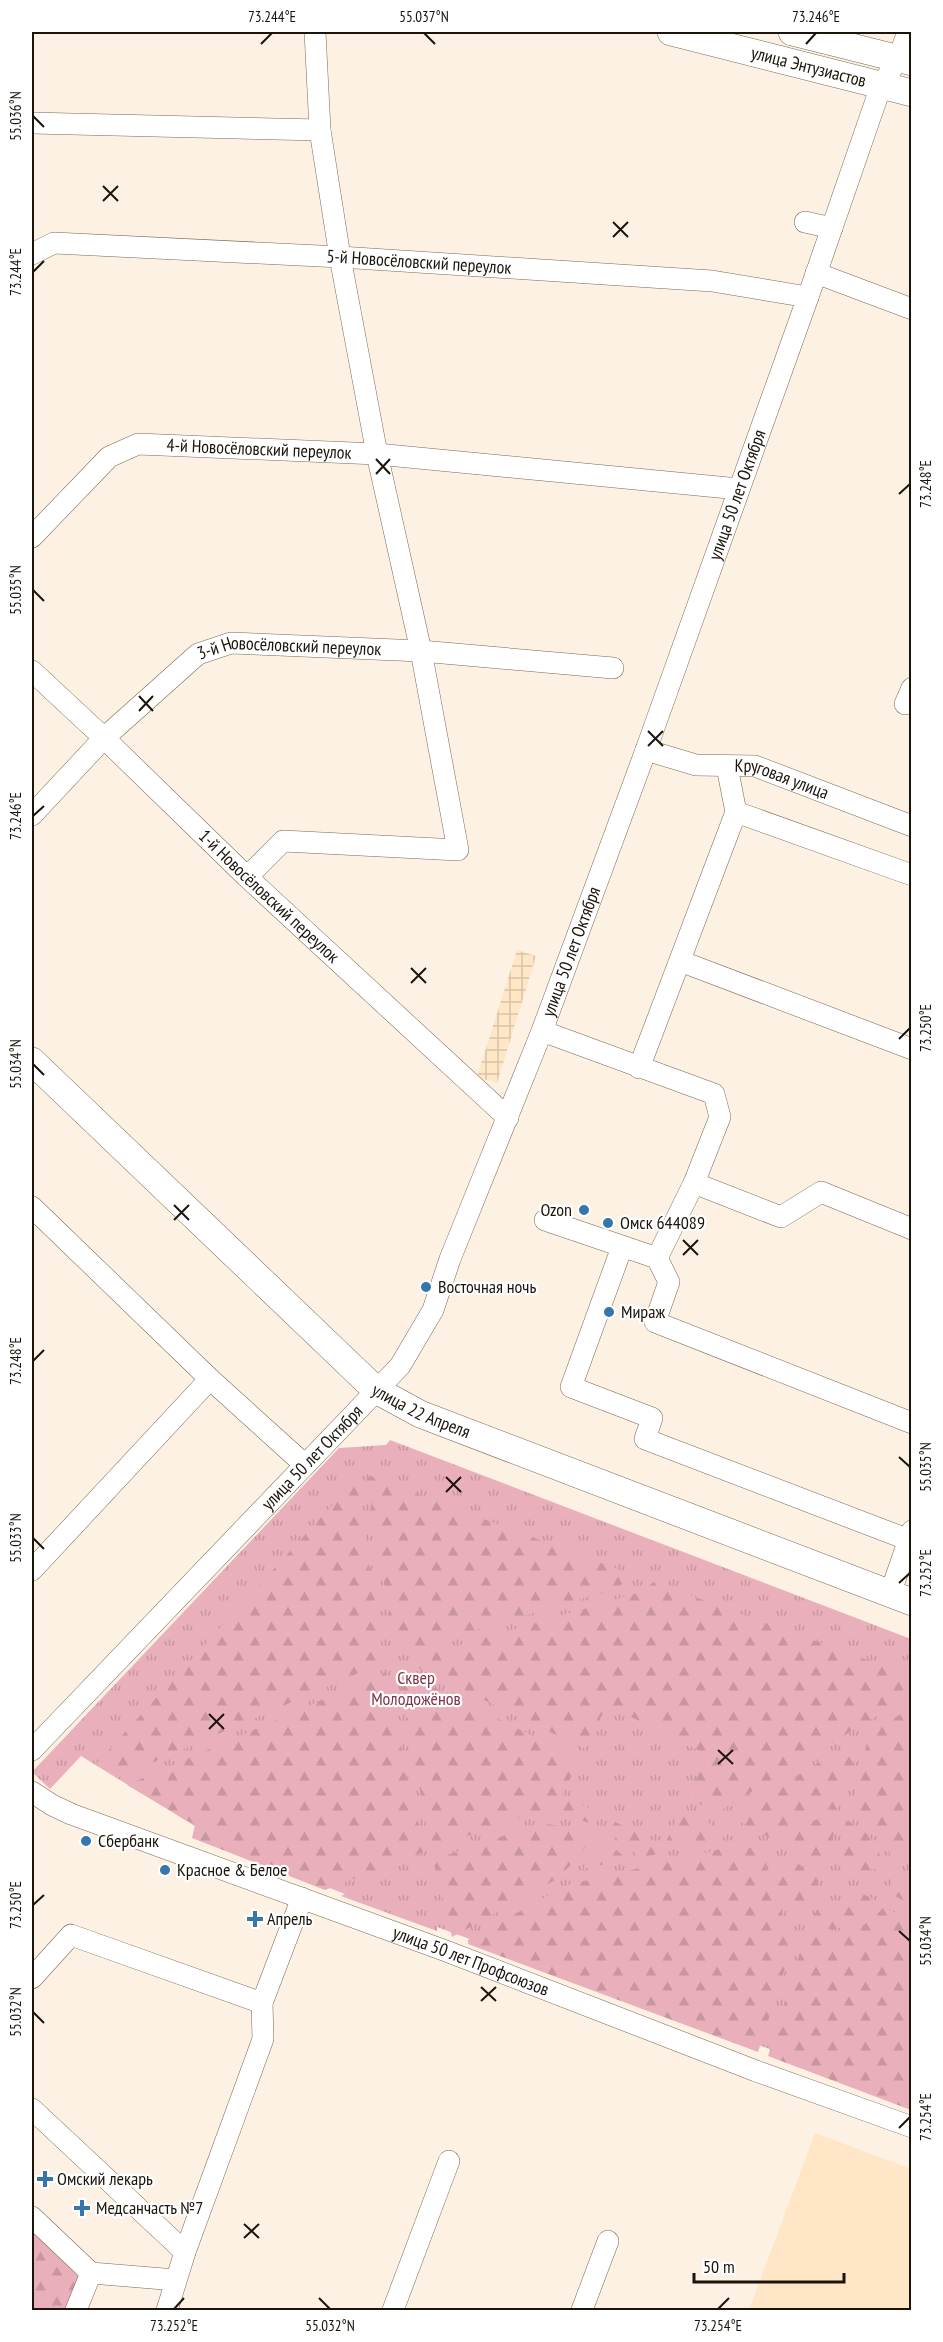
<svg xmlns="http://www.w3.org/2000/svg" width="943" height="2342" viewBox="0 0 943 2342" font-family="'PT Sans Narrow',sans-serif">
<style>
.built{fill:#fee6c6}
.industrial{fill:url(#industrial-grid)}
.grass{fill:url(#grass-tufts)}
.forest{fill:url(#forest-firs)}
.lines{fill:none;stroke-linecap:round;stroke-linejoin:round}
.minor-casing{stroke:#7a6953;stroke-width:22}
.major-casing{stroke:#7a6953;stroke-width:28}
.minor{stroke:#fff;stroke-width:21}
.major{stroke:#fff;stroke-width:27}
.ticks{fill:none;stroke:#1a140b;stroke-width:2}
.poi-dot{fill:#3576ad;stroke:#fff;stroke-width:2}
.labels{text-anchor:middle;stroke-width:4.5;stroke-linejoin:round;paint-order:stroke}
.street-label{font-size:18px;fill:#1a140b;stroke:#fff}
.poi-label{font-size:18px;fill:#1a140b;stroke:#fff;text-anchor:start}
.park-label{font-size:18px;fill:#7d3448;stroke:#fff}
.neatline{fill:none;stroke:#1a140b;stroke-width:2}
.ticks-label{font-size:15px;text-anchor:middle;fill:#1a140b}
</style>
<defs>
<pattern id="industrial-grid" width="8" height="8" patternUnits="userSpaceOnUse" patternTransform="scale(1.5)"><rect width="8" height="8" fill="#fee6c6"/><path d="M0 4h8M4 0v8" fill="none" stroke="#d9c4a9"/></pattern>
<pattern id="grass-tufts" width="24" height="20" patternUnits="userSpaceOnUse" patternTransform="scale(1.5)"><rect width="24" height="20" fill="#e9afbb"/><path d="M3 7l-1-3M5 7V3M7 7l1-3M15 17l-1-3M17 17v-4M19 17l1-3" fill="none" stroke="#c7969f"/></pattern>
<pattern id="forest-firs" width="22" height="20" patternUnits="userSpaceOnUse" patternTransform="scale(1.5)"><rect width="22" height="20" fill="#e9afbb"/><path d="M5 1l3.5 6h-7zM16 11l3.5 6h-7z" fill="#c7969f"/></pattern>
</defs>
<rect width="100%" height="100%" fill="#fcf1e2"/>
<path class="built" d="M 815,2133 L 911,2169 L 911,2310 L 749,2310 Z"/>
<path class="industrial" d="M 517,950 L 536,956 L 497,1083 L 477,1077 Z"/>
<path class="grass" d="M 390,1440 L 911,1639 L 911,2101 L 437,1927 L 437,1931 L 341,1896 L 345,1894 L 237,1852 L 81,1756 L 50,1789 L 32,1772 L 339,1448 L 386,1445 Z"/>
<g class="forest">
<path d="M 369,1476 L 628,1573 L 633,1575 L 632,1579 L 611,1590 L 396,1654 L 367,1480 Z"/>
<path d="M 356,1479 L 384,1662 L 117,1778 L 96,1764 Z"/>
<path d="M 654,1582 L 911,1676 L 911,1695 L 718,1812 L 687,1798 L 708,1755 L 607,1705 L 585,1749 L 410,1664 L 415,1658 L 638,1593 Z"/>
<path d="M 400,1671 L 580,1759 L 562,1795 L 601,1814 L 595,1825 L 574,1818 L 527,1815 L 453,1841 L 441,1844 L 429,1839 L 398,1673 Z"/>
<path d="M 386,1672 L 423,1852 L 325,1890 L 192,1838 L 195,1825 L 127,1785 Z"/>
<path d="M 911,1708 L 911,1859 L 892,1863 C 888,1836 874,1824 850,1813 L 868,1738 L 883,1725 Z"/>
<path d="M 856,1744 L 858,1749 L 838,1809 C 807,1810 795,1817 774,1840 L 729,1816 L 847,1746 Z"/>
<path d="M 681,1810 L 724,1830 L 727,1836 L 641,1858 L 607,1831 L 613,1821 L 664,1846 Z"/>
<path d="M 828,1818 L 837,1818 L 829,1857 L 817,1858 L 810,1862 L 782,1846 C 788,1826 810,1820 828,1818 Z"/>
<path d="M 846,1821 C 867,1829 880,1845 883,1868 L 861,1871 L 850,1859 L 839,1855 Z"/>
<path d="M 540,1823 L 590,1831 L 592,1838 L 577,1859 L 555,1880 L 452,1937 L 435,1865 L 439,1858 Z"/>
<path d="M 600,1841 L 608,1843 L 627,1859 L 583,1869 Z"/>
<path d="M 742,1844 L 766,1855 L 768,1894 L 796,1934 L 758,2052 L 468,1944 L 468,1940 L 567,1885 Z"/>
<path d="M 776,1854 L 816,1873 L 818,1892 L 800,1917 C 778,1905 773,1878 776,1854 Z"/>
<path d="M 911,1872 L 912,1872 L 911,1904 L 888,1893 L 891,1888 L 893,1875 Z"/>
<path d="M 863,1894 L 877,1901 C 863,1922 834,1938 809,1924 L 823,1900 C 839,1907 850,1907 863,1894 Z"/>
<path d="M 884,1907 L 911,1921 L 911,2110 L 768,2056 L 806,1934 C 841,1943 859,1932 884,1907 Z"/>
<path d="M 32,2231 L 81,2279 L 67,2310 L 32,2310 Z"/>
</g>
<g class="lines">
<g class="minor-casing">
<g id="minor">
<path d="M 32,123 L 320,130"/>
<path d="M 805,222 L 832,228"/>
<path id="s1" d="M 32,254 L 54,243 L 340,257 L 712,281 L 808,297"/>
<path d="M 816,273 L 912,309"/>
<path id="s2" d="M 32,537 L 109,457 L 138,444 L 377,454 L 739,489"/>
<path id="s3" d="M 32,671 L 104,738 L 247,877 L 508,1118"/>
<path d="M 905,704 L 912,688"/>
<path id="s4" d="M 646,750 L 696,765 L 755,766 L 912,826"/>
<path d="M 736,812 L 912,875"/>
<path id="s5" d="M 32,815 L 104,738 L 198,654 L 231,643 L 421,651 L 613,668"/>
<path d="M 247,877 L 283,841 L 458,850 L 421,651 L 377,454 L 340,257 L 320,130 L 315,32"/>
<path d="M 680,961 L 912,1049"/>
<path d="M 542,1031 L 714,1094 L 720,1117 L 694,1183 L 657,1258"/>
<path d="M 639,1068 L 736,812 L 727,767"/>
<path d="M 694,1183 L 781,1217 L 821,1192 L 912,1229"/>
<path d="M 32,1207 L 210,1379 L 305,1465"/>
<path d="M 545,1220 L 657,1258 L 669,1282 L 655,1322 L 912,1423"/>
<path d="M 622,1247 L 571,1387 L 652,1418 L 645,1439 L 909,1540"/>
<path d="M 32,1570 L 210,1379"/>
<path d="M 890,1594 L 912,1531"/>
<path id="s6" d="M 32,1750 L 400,1366 L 433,1310 L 450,1259 L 542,1031 L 646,750 L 808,297 L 881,86 L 898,59 L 908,32"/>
<path id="s7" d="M 32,1792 L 52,1805 L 71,1814 L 446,1951 L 756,2071 L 912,2127"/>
<path d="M 32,1978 L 71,1935 L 262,2003"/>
<path d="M 32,2109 L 185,2252"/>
<path d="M 32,2217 L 91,2273"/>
<path d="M 76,2310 L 91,2273 L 176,2280"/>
<path d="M 167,2310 L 185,2252 L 263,2039 L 262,2003 L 302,1898"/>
<path d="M 393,2310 L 449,2161"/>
<path d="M 582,2310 L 608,2241"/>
</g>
</g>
<g class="major-casing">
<g id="major">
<path id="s8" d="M 671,32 L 912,93"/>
<path d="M 792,32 L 912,62"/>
<path id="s9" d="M 32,1061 L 376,1390 L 420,1414 L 912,1602"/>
</g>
</g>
<use href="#minor" class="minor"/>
<use href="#major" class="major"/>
</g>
<path class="ticks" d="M 424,33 L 435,44M 261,44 L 272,33M 806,44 L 816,33M 33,116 L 44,127M 103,186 L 118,201M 103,201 L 118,186M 613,222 L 628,237M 613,237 L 628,222M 33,272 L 44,261M 376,459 L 390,474M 376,474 L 390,459M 899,494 L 910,484M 33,590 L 44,601M 139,696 L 153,711M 139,711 L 153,696M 648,731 L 663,746M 648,746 L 663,731M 33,816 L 44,806M 411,968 L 426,983M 411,983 L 426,968M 899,1039 L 910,1028M 33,1064 L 44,1075M 174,1205 L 189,1220M 174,1220 L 189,1205M 683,1240 L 698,1255M 683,1255 L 698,1240M 33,1361 L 44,1350M 899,1457 L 910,1467M 446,1477 L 461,1492M 446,1492 L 461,1477M 33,1538 L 44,1549M 899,1583 L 910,1573M 209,1714 L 224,1729M 209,1729 L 224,1714M 718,1750 L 733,1764M 718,1764 L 733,1750M 33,1905 L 44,1895M 899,1931 L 910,1941M 481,1987 L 496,2001M 481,2001 L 496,1987M 33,2012 L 44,2023M 899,2128 L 910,2117M 244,2224 L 259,2238M 244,2238 L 259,2224M 319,2298 L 330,2309M 174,2309 L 184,2298M 718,2309 L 729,2298"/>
<g class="poi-dot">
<circle cx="584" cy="1210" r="6"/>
<circle cx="608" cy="1223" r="6"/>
<circle cx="426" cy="1287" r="6"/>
<circle cx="609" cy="1312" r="6"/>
<circle cx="86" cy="1841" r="6"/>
<circle cx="165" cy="1870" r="6"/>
<path d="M252 1910h6v6h6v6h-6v6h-6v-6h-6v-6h6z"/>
<path d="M42 2170h6v6h6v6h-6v6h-6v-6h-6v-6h6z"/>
<path d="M79 2199h6v6h6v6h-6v6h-6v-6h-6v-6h6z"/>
</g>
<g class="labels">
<g class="street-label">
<text dy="6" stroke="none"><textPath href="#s8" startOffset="142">улица Энтузиастов</textPath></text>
<text dy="6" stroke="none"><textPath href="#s1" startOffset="390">5-й Новосёловский переулок</textPath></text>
<text dy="6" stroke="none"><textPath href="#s2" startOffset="264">4-й Новосёловский переулок</textPath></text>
<text dy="6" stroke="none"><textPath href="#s6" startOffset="1467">улица 50 лет Октября</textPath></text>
<text dy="6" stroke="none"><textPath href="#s5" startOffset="324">3-й Новосёловский переулок</textPath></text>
<text dy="6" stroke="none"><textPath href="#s4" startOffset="140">Круговая улица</textPath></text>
<text dy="6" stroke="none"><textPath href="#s3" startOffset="327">1-й Новосёловский переулок</textPath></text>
<text dy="6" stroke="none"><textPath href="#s6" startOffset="981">улица 50 лет Октября</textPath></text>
<text dy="6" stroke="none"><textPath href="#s9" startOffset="526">улица 22 Апреля</textPath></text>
<text dy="6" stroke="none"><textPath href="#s6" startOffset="405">улица 50 лет Октября</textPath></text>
<text dy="6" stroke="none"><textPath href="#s7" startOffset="471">улица 50 лет Профсоюзов</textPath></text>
</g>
<g class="poi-label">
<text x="572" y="1216" text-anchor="end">Ozon</text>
<text x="620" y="1229">Омск 644089</text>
<text x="438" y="1293">Восточная ночь</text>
<text x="621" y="1318">Мираж</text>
<text x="98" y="1847">Сбербанк</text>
<text x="177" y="1876">Красное &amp; Белое</text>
<text x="267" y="1925">Апрель</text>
<text x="57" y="2185">Омский лекарь</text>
<text x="96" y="2214">Медсанчасть №7</text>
</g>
<g class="park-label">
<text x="416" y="1684">Сквер<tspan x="416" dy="21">Молодожёнов</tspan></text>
</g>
</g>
<rect width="943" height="2342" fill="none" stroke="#ffffff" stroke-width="66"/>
<path d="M694 2273v9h150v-9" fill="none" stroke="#1a140b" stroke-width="3"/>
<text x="703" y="2273" font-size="18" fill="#1a140b" stroke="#ffffff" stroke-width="4.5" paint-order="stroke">50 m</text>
<rect x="33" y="33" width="877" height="2276" class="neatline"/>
<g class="ticks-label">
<text x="272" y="22">73.244°E</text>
<text x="424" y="22">55.037°N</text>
<text x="816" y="22">73.246°E</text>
<text transform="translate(16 116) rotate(-90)" y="5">55.036°N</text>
<text transform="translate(16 272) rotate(-90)" y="5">73.244°E</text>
<text transform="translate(926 484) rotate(-90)" y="5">73.248°E</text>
<text transform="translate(16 590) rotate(-90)" y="5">55.035°N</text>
<text transform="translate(16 816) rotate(-90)" y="5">73.246°E</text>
<text transform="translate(926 1028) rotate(-90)" y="5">73.250°E</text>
<text transform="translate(16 1064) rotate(-90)" y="5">55.034°N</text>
<text transform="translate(16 1361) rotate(-90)" y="5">73.248°E</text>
<text transform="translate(926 1467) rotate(-90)" y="5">55.035°N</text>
<text transform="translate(16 1538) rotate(-90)" y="5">55.033°N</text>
<text transform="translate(926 1573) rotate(-90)" y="5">73.252°E</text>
<text transform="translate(16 1905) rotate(-90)" y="5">73.250°E</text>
<text transform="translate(926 1941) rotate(-90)" y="5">55.034°N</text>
<text transform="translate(16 2012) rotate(-90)" y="5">55.032°N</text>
<text transform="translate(926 2117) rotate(-90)" y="5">73.254°E</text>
<text x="174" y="2331">73.252°E</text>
<text x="330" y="2331">55.032°N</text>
<text x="718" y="2331">73.254°E</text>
</g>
</svg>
